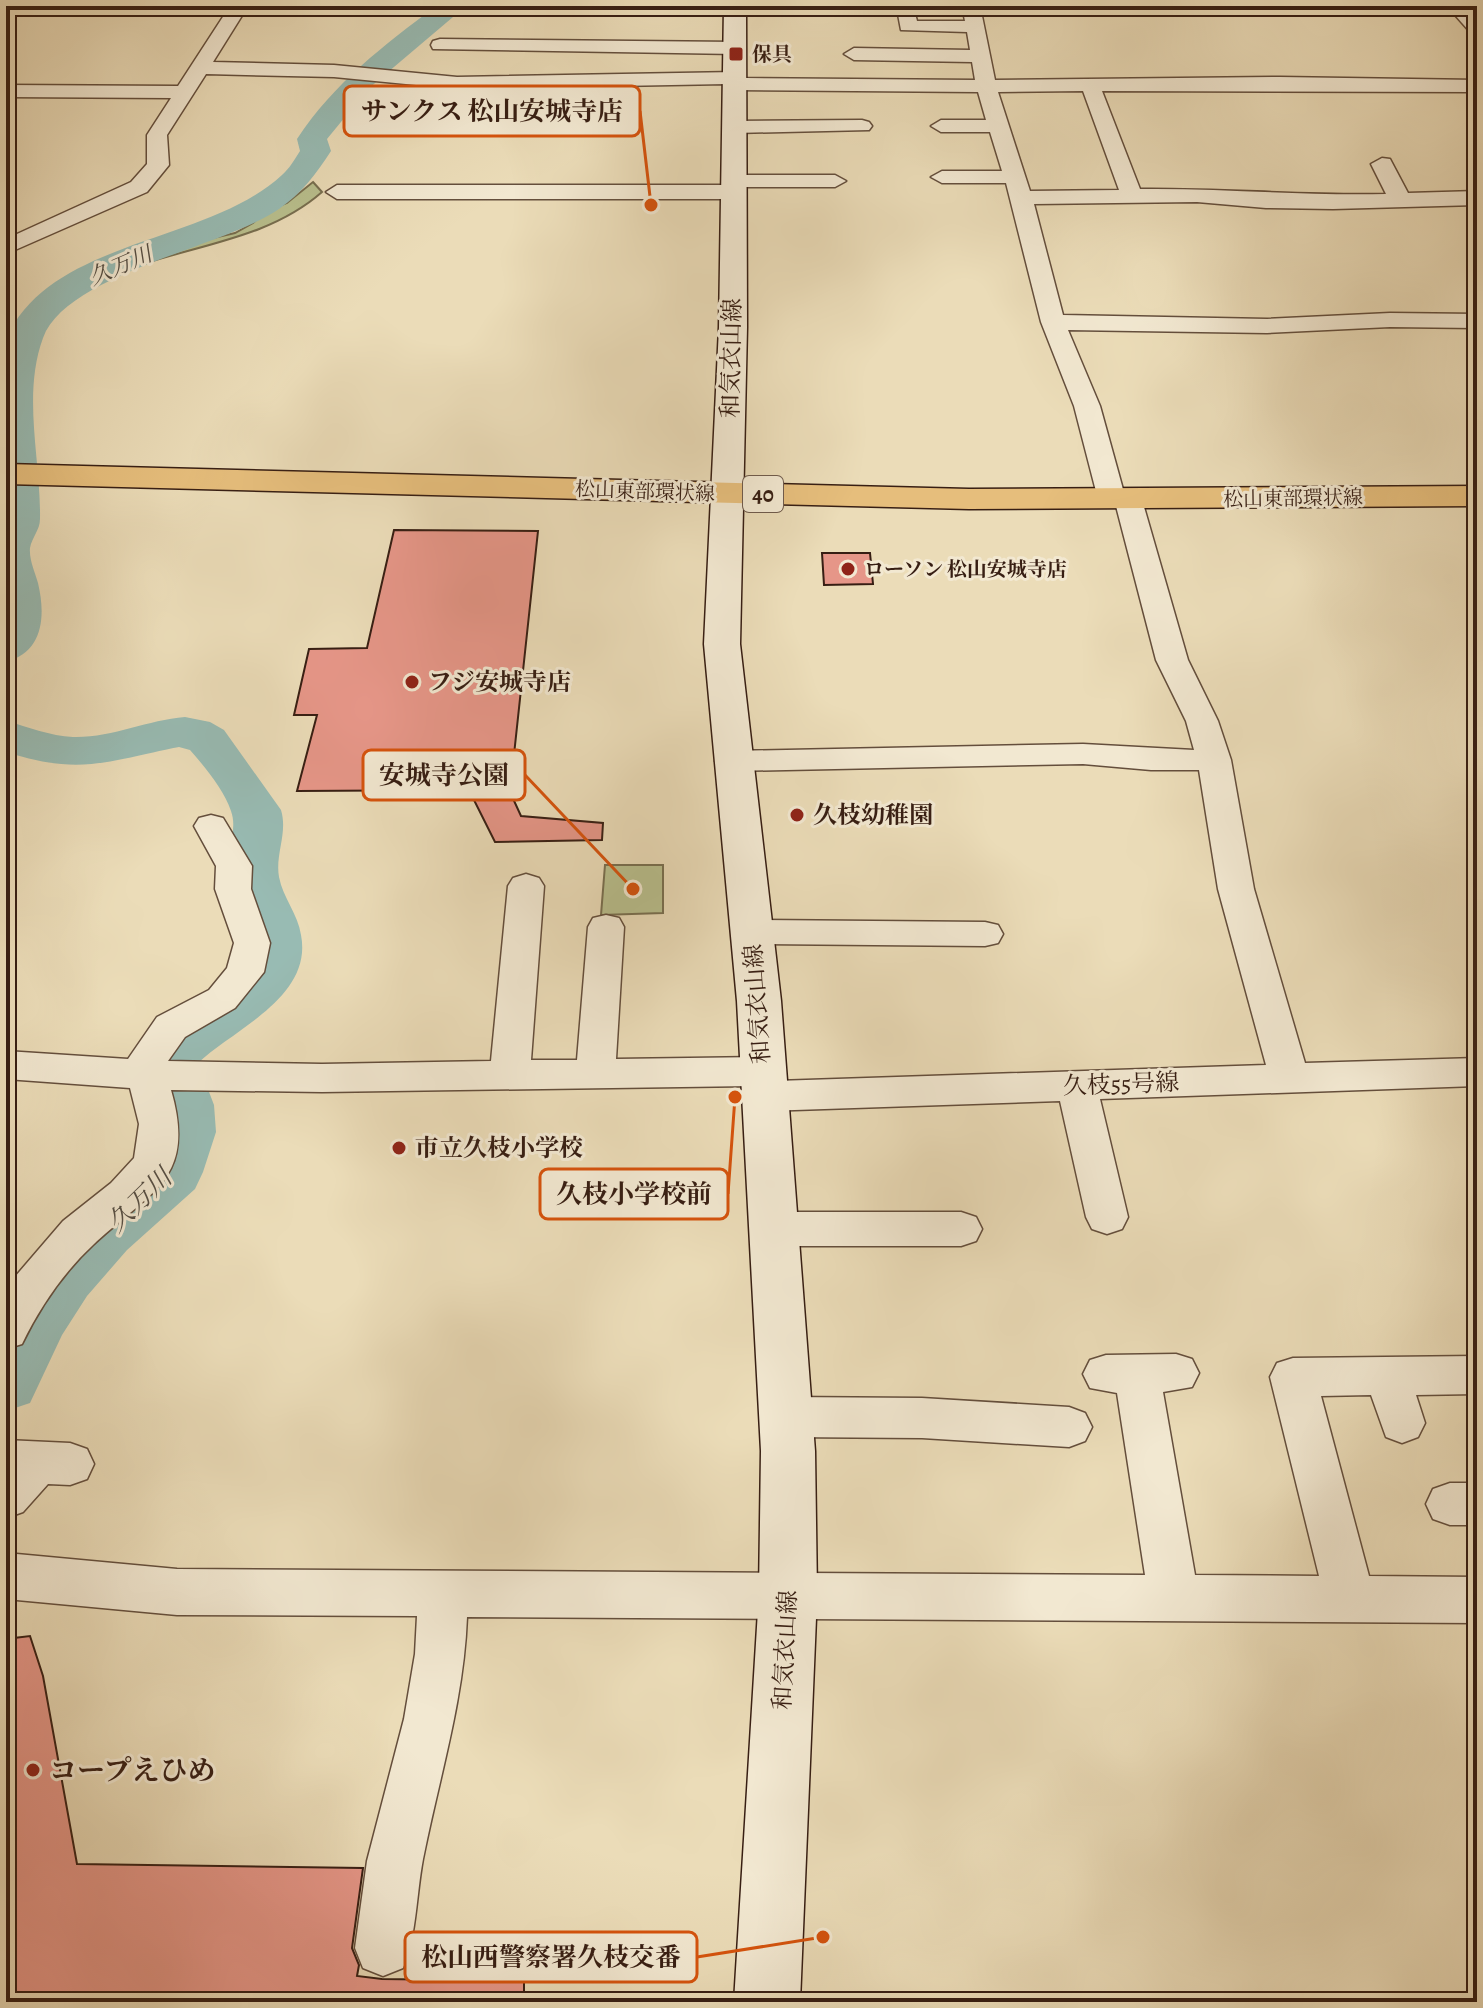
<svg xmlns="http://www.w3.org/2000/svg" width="1483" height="2008" viewBox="0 0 1483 2008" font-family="Alegreya,'Noto Serif JP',serif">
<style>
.green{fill:#b9c08e;stroke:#786f50;stroke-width:2}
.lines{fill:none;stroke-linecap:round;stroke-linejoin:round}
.river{fill:#98bbb3;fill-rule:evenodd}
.building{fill:#e69688;stroke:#371e13;stroke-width:2}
.street-casing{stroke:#644e3c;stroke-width:3}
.secondary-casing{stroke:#371e13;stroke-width:3}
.primary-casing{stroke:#371e13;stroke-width:3}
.street{fill:#f2e8d1;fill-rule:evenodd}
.secondary{fill:#f2e8d1;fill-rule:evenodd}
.primary{fill:#e6be7c;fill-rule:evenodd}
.poi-dot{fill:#8f2418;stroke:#f2e8d1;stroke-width:3}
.labels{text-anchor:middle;stroke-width:6;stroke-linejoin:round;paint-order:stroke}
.far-poi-label{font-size:20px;font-weight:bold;fill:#371e13;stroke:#f2e8d1;text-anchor:start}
.far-street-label{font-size:20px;fill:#371e13;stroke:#f2e8d1}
.far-water-label{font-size:22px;font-style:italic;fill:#544d43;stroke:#f2e8d1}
.shield{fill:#f2e8d1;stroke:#6f5b4c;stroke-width:2}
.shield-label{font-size:22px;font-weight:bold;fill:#371e13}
.street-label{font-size:24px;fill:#371e13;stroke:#f2e8d1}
.poi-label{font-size:24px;font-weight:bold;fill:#371e13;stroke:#f2e8d1;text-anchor:start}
.water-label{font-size:26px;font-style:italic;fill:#544d43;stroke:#f2e8d1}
.near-poi-label{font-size:28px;font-weight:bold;fill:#371e13;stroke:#f2e8d1;text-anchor:start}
.leader{fill:none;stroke:#d6530d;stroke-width:3}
.callout-dot{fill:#d6530d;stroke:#f2e8d1;stroke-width:3}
.callout{fill:#f2e8d1;stroke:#d6530d;stroke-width:3}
.callout-label{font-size:26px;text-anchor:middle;font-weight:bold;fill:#371e13}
</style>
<rect width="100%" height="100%" fill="#ebdcb8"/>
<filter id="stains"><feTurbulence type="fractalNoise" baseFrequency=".0025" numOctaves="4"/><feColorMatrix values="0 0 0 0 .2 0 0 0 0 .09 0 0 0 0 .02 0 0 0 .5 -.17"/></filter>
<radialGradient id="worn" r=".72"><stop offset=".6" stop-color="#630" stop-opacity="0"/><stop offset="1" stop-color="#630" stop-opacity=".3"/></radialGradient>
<g class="green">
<path d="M 313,182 L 322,192 C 272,236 204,244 143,264 L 191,243 L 235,233 L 253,223 L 264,212 L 287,203 Z"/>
<path d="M 605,865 L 663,865 L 663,913 L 601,915 Z"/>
</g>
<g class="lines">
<g class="river">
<path d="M 436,6 L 466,6 L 368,89 L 327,139 L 331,151 C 316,174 302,193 279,209 C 224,247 66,274 43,338 C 22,395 41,460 40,519 C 40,530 32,537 30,548 C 29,560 35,572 38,583 C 46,617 43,652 6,662 L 6,339 C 51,238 206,245 282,175 C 289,169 295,159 300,151 L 297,139 C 334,83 383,46 436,6 Z"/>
<path d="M 185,717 L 210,722 L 224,730 L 281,810 C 288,833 275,854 279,877 C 283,898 298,914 301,935 C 313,997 234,1029 198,1063 L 214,1105 L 216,1132 L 203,1172 L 195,1189 L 127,1250 L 87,1296 L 62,1335 L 30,1403 L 6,1411 L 6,1315 C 25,1278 52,1247 80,1217 C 106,1191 150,1172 156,1132 C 160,1108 148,1084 140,1061 C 169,1011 209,1010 239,971 C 263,940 233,909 227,878 C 223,856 239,833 231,811 C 224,790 205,767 190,750 L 179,747 C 107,761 81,776 6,752 L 6,721 C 29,727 50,736 73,737 C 112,738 147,720 185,717 Z"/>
</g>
</g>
<g class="building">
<path d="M 394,530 L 538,531 L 510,792 L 521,816 L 603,823 L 602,840 L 495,842 L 469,790 L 297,791 L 317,715 L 294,715 L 309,649 L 367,648 Z"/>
<path d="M 822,553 L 870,553 L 873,584 L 824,585 Z"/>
<path d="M 30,1636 L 43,1676 L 77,1864 L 363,1868 L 352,1948 L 359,1965 L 357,1976 L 382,1979 L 524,1981 L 524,2002 L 6,2002 L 6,1639 Z"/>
</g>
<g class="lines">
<g class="street-casing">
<g id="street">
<path d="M 230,6 L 248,6 L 213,62 L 334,65 L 457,77 L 736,72 L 746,78 L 975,80 L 972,62 L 854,60 L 844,54 L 854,48 L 970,50 L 967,32 L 901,30 L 897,9 L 899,6 L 913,6 L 917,21 L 965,21 L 962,6 L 980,6 L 995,80 L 1280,77 L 1477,80 L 1477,92 L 1102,91 L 1140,189 C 1222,188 1304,196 1386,194 L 1371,164 L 1382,158 L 1390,159 L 1408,193 L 1477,191 L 1477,205 L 1333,209 L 1266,208 L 1197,202 L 1034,204 L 1063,315 L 1267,319 L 1390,313 L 1477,314 L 1477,328 L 1390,327 L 1267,333 L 1068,330 L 1100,406 L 1124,493 L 1138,494 L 1142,500 L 1188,660 L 1218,721 L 1231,760 L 1254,889 L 1305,1063 L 1477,1058 L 1477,1086 L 1100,1099 L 1128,1217 L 1122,1229 L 1107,1234 L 1092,1229 L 1086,1217 L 1060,1101 L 765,1111 L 751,1106 L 745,1096 L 751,1086 L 322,1092 L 171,1090 C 197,1180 150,1191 93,1245 C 63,1273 40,1307 22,1344 L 6,1349 L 6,1290 L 14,1278 L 63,1221 L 111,1183 L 134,1158 L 139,1124 L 130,1088 L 6,1079 L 6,1051 L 128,1059 L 157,1017 L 209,990 L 227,968 L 234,943 L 215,889 L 216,866 L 194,826 L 199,818 L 211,815 L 223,818 L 252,866 L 251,889 L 270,943 L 264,972 L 235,1008 L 185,1037 L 168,1061 L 322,1064 L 491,1061 L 508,886 L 513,878 L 526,874 L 539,878 L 544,886 L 531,1060 L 577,1060 L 588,927 L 593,918 L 606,915 L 619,918 L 624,927 L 616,1059 L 762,1057 L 776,1061 L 782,1071 L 776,1081 L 1266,1065 L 1218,889 L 1199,770 L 1151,770 L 1083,764 L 732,771 L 720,768 L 715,761 L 720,754 L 732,751 L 1083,744 L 1194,750 L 1186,721 L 1156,660 L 1116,506 L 1102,505 L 1098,499 L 1074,406 L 1041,322 L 1006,183 L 942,183 L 931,177 L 942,171 L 1002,171 L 990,132 L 941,132 L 931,126 L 941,120 L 986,120 L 978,92 L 736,90 L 726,84 L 457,89 L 334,77 L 206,74 L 167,135 L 169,165 L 147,192 L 6,254 L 6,239 L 131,182 L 147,164 L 147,135 L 171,98 L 6,97 L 6,85 L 178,86 ZM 1083,91 L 1119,190 L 1030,191 L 998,92 Z"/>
<path d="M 1447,6 L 1466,6 L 1477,17 L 1477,34 L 1470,32 Z"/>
<path d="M 440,39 L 736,42 L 745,48 L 736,54 L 433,49 L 431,45 L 433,41 Z"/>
<path d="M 862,120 L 869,122 L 872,126 L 869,130 L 735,133 L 725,127 L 735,121 Z"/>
<path d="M 734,175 L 835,175 L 846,181 L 835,187 L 741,187 L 744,192 L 741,197 L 733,199 L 337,199 L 326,192 L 337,185 L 726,185 L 723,181 L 726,176 Z"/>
<path d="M 753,920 L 985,922 L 998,925 L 1003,934 L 998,943 L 985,946 L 753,944 L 740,941 L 735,932 L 740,923 Z"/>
<path d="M 773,1212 L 961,1212 L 976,1217 L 982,1229 L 976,1241 L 961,1246 L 773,1246 L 758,1241 L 752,1229 L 758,1217 Z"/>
<path d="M 1176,1354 L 1192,1359 L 1199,1373 L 1192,1387 L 1163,1392 L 1195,1575 L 1319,1576 L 1270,1377 L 1277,1363 L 1293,1358 L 1477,1356 L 1477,1394 L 1416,1395 L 1425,1423 L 1418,1437 L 1402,1443 L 1386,1437 L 1371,1395 L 1321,1396 L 1369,1576 L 1477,1577 L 1477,1623 L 467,1617 C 464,1700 439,1778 423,1859 C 416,1896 417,1933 403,1968 L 383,1976 L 363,1968 L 355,1948 L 367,1861 L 404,1719 L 415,1654 L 417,1616 L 177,1615 L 6,1599 L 6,1553 L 177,1569 L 1145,1575 L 1117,1393 L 1090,1388 L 1083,1374 L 1090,1360 L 1106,1355 Z"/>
<path d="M 786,1397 L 922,1398 L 1069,1407 L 1085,1413 L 1092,1427 L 1085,1441 L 1069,1447 L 922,1438 L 786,1437 L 770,1431 L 763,1417 L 770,1403 Z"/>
<path d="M 6,1440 L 70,1443 L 87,1449 L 94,1464 L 87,1479 L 70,1485 L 48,1484 L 23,1512 L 6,1518 Z"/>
<path d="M 1450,1483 L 1477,1483 L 1477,1525 L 1450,1525 L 1433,1519 L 1426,1504 L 1433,1489 Z"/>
</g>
</g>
<g class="secondary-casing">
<path id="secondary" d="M 724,6 L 746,6 L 747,327 L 740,644 L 781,1001 L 815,1451 L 817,1594 L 800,2002 L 734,2002 L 759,1594 L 761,1451 L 737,1001 L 704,644 L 719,327 Z"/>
</g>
<g class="primary-casing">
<path id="primary" d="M 6,464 L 969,489 L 1477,486 L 1477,506 L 969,509 L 6,484 Z"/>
</g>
<use href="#street" class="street"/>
<use href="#secondary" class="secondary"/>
<use href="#primary" class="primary"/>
</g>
<g class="poi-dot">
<rect x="728" y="46" width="16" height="16" rx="4"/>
<circle cx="848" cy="569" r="8"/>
<circle cx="412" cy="682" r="8"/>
<circle cx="797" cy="815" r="8"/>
<circle cx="399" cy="1148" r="8"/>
<circle cx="33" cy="1770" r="8"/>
</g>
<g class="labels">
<g class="far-poi-label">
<text x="752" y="61">保具</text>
<text x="864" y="576">ローソン 松山安城寺店</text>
</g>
<g class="far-street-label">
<text transform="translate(645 491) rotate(2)" y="7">松山東部環状線</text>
<text transform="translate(1293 498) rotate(-1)" y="7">松山東部環状線</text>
</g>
<g class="far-water-label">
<text transform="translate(120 265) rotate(-23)" y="8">久万川</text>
</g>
<rect class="shield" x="743" y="476" width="40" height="36" rx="6"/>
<g class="shield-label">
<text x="763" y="502">40</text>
</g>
<g class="street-label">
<text transform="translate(731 358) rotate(-89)" y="8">和気衣山線</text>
<text transform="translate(757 1004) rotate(-94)" y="8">和気衣山線</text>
<text transform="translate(1121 1084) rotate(-2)" y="8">久枝55号線</text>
<text transform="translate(785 1650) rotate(-87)" y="8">和気衣山線</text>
</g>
<g class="poi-label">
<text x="428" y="690">フジ安城寺店</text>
<text x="813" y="823">久枝幼稚園</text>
<text x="415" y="1156">市立久枝小学校</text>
</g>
<g class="water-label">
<text transform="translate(139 1200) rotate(-44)" y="9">久万川</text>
</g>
<g class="near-poi-label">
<text x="49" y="1780">コープえひめ</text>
</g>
</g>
<path class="leader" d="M651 205L640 111M633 889L525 775M735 1097L728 1194M823 1937L697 1957"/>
<g class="callout-dot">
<circle cx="651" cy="205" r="8"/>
<circle cx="633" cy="889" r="8"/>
<circle cx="735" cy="1097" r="8"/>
<circle cx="823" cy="1937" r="8"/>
</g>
<g class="callout">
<rect x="344" y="86" width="296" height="50" rx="8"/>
<rect x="363" y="750" width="162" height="50" rx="8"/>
<rect x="540" y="1169" width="188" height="50" rx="8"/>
<rect x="405" y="1932" width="292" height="50" rx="8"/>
</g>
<g class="callout-label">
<text x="492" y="120">サンクス 松山安城寺店</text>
<text x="444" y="784">安城寺公園</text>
<text x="634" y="1203">久枝小学校前</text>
<text x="551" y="1966">松山西警察署久枝交番</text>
</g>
<rect width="1483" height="2008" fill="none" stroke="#ebdcb8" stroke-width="32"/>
<rect x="8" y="8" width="1467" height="1992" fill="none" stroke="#371e13" stroke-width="4"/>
<rect x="16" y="16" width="1451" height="1976" fill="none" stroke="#371e13" stroke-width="2"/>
<rect width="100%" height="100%" filter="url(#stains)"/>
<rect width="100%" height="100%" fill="url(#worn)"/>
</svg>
